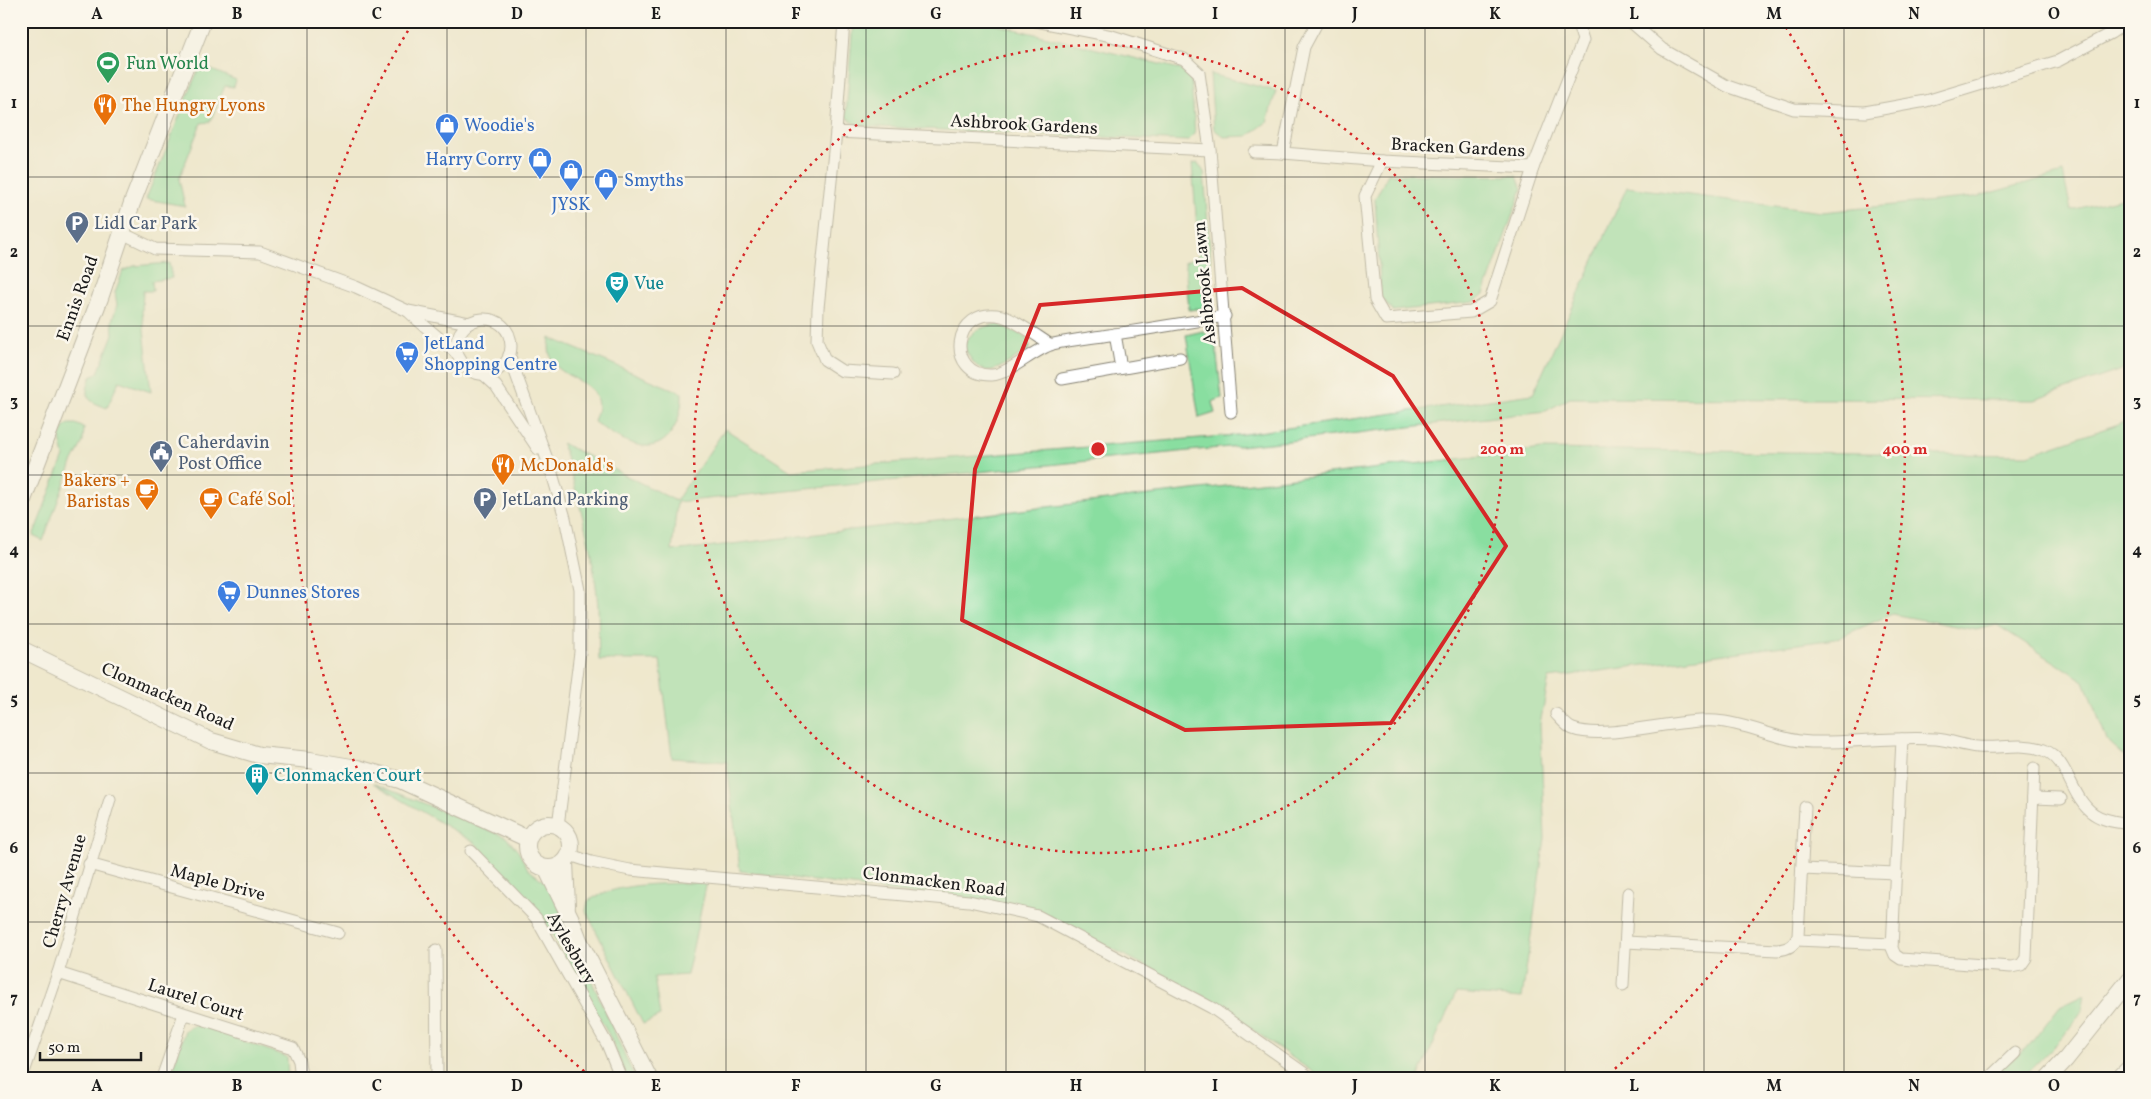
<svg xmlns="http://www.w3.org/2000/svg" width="2151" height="1099" viewBox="0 0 2151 1099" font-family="Vollkorn,serif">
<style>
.green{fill:#89dea0;stroke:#527d5e}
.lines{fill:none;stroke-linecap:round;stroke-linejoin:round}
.street-casing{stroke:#868274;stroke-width:13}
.secondary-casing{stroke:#868274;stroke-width:18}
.street{stroke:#fff;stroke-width:11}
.secondary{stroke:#fff;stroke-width:16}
.marked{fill:none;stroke:#d62828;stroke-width:4;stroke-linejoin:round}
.grid{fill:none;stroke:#1c1c1c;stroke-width:1;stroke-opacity:0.55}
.ring{fill:none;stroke:#d62828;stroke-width:2.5;stroke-dasharray:2.5 5}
.labels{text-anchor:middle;stroke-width:5;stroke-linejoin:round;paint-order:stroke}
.leisure-label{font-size:18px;fill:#27864d;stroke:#fbf7ec;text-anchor:start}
.food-label{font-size:18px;fill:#c56008;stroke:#fbf7ec;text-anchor:start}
.street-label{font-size:18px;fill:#1c1c1c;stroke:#fbf7ec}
.shop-label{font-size:18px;fill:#366cbe;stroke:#fbf7ec;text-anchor:start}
.service-label{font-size:18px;fill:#4e5e75;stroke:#fbf7ec;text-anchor:start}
.culture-label{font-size:18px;fill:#0d838f;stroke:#fbf7ec;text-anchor:start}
.centre{fill:#d62828;stroke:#fbf7ec;stroke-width:2.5}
.ring-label{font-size:15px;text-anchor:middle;font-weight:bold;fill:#d62828;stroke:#fbf7ec;stroke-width:5;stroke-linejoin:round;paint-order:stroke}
.neatline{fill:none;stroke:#1c1c1c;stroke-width:2}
.grid-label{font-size:16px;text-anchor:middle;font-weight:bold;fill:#1c1c1c}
</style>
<rect width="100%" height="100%" fill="#fbf7ec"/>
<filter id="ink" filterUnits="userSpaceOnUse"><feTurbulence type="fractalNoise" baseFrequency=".02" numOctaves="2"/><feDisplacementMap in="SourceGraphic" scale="10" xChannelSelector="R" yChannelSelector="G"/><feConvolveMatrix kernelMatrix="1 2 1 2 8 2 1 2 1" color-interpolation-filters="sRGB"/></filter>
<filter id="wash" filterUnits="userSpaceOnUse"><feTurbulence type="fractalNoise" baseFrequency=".0096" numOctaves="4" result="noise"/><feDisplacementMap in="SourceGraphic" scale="20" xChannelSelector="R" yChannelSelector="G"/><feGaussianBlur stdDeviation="1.12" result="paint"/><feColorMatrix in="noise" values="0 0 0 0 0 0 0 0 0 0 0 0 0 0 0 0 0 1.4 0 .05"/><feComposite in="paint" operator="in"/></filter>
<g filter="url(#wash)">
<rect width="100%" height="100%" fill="#efe8cd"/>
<g class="green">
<path d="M 853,21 L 981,21 L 1180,69 L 1191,79 L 1195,134 L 1188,141 L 857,126 L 846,116 Z"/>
<path d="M 1595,21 L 1622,21 L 1646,42 Z"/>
<path d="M 200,65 L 236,80 L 234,87 L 225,86 L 210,122 L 201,123 L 179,179 L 185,206 L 146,199 Z"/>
<path d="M 1210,74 L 1276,91 L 1267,122 L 1248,136 L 1224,137 L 1214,129 Z"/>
<path d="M 1198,163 L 1204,172 L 1213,291 L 1202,308 L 1189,310 L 1185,262 L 1199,255 L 1192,164 Z"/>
<path d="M 2063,173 L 2071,210 L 2130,196 L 2130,367 L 2034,400 L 1570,398 L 1546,411 L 1289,441 L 677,502 L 672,551 L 1542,449 L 2028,455 L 2130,420 L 2130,761 L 2107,740 L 2084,681 L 1997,625 L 1976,630 L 1892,614 L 1835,639 L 1549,678 L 1540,724 L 1545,838 L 1522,998 L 1456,993 L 1418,1078 L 1321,1078 L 1209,999 L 1040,911 L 740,871 L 727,762 L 672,758 L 660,660 L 599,660 C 598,643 599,625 598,607 C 594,551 578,497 562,443 L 676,501 L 725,429 L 791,471 L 1237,435 L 1533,394 L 1627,187 L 1822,212 L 1975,197 Z"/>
<path d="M 1388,174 L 1517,176 L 1522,189 L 1484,294 L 1474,302 L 1393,311 L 1381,298 L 1375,199 Z"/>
<path d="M 169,263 L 172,278 L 152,281 L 153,291 L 143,291 L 142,312 L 151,392 L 119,381 L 107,408 C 88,401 82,398 91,377 L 98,373 L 113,334 L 112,321 L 117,305 L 115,292 L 123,271 L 134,266 Z"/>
<path d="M 997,324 L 1026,337 L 1030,348 C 1001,367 982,388 964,346 C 970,331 981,327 997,324 Z"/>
<path d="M 1203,331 L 1215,340 L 1222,398 L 1212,402 L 1215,413 L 1199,418 L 1186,335 Z"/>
<path d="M 550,338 L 682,393 C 682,408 679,422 670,434 C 651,460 617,438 597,424 L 594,422 C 595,417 598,411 598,406 C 597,372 541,383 550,338 Z"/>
<path d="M 69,424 L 76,424 L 84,428 L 83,442 L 72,463 L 43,541 L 33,536 L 64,456 L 60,439 L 64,427 Z"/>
<path d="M 373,783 L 506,837 L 518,851 L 528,869 L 549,885 L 635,1078 L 627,1078 L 610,1037 L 541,915 L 475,843 Z"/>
<path d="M 707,882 L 687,975 L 654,977 L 660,1016 L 643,1024 L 586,911 L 588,901 C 622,880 668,885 707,882 Z"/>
<path d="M 2085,994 L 2082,1011 L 2062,1038 L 2022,1078 L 1987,1078 L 2027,1048 L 2060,1006 Z"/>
<path d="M 197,1024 L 287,1057 L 288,1078 L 170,1078 L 185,1030 Z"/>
</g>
</g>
<g filter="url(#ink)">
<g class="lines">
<g class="street-casing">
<g id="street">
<path d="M 844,21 L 836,132 L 1210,150"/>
<path d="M 1036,21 L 1112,36 L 1184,59 L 1199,73 L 1210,150 L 1231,412"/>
<path d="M 1318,21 L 1304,47 L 1283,153 L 1382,161 L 1533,168 L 1583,40 L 1577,21"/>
<path d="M 1630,21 L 1662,49 L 1727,86 L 1794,109 L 1865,112 L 1926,101 L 2058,61 L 2111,33 L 2128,21"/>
<path d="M 836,132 L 818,308 L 817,341 L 825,360 L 842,371 L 893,374"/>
<path d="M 1254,152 L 1283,153"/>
<path d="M 1382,161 L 1365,196 L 1375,300 L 1386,319 L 1471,312 L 1490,301 L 1533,168"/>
<path d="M 122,233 L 155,249 L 260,252 L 356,287 L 408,311 L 469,323"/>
<path d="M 408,311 C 422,325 439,337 454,351 C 461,357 461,366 471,371 C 480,376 491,375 499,369 C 507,363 511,355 511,346 C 510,308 454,310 456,352"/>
<path d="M 1115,334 L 1121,368"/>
<path d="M 1051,345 C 1040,338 1012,318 1002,316 C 951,305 945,377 992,375 C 1009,374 1035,349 1053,344 C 1071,340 1090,338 1109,335 C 1147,329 1186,323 1225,316"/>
<path d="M 509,355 L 551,470 L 565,518 L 580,590 L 580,652 L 558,826"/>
<path d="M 483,374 L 496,386 L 538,449"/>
<path d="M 1062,379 L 1180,358"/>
<path d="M 1556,714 C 1561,719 1567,727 1573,729 C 1607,741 1676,718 1716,721 C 1749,723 1778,741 1811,742 C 1853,743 1895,736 1936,739 C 1950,740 1963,746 1977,747 C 1999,749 2023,742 2044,750 C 2069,759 2070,798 2094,814 C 2104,821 2118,822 2130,824"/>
<path d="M 1902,739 L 1892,948 L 1895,955 L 1901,959 L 2011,967 L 2021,965 L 2026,958 L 2034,768"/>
<path d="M 2033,798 L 2061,799"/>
<path d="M 471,851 L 536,918 L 607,1044 L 621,1078"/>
<path d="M 570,855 L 591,862 L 630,870 L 969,901 L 1038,916 L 1212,1008 L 1311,1078"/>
<path d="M 89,864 L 338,933"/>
<path d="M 1802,869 L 1896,873"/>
<path d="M 1796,940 L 1892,944"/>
<path d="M 1626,942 L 1777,950 C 1788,949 1794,946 1798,936 L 1805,807"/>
<path d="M 436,950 L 437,1078"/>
<path d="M 58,973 L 293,1048 L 299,1061 L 301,1078"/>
<path d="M 1623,985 L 1628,893"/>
<path d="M 22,1078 L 58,973 L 110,799"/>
<path d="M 162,1078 L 184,1014"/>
<path d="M 1989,1078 L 2015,1053"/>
<path d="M 2116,1078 L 2130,1064"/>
</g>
</g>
<g class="secondary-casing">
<g id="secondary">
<path d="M 21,505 L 100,298 L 132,203 L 203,21"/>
<path d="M 21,649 L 211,741 L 259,755 L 310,760 L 357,768 L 400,780 L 528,839"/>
<circle cx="549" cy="846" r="22"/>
<path d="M 565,862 L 567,906"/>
<path d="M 546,868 L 571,919 L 579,940 L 649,1078"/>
<path d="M 2048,1078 L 2066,1059 L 2130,979"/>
</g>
</g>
<use href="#street" class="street"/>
<use href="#secondary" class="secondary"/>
</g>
</g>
<path d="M0 0H2151V1099H0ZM 1242,288 L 1393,376 L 1506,546 L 1391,723 L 1185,730 L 962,620 L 975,469 L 1040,305 Z" fill="#efe8cd" fill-opacity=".55" fill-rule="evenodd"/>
<path class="marked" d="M 1242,288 L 1393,376 L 1506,546 L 1391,723 L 1185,730 L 962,620 L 975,469 L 1040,305 Z"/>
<path class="grid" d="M 167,21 L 167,1078M 307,21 L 307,1078M 447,21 L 447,1078M 586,21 L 586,1078M 726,21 L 726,1078M 866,21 L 866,1078M 1006,21 L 1006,1078M 1145,21 L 1145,1078M 1285,21 L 1285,1078M 1425,21 L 1425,1078M 1565,21 L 1565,1078M 1704,21 L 1704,1078M 1844,21 L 1844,1078M 1984,21 L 1984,1078M 21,177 L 2130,177M 21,326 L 2130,326M 21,475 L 2130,475M 21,624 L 2130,624M 21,773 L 2130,773M 21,922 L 2130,922"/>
<g class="ring">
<circle cx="1098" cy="449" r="404"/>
<path d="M590 1076A807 807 0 0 1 414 21M1782 21A807 807 0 0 1 1606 1076"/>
</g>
<defs>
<g id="stadium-pin" transform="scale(1.25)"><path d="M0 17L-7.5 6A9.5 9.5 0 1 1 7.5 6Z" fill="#2e9e5b" stroke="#fbf7ec"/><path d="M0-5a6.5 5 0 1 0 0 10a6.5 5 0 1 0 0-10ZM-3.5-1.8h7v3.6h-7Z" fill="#fff"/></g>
<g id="restaurant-pin" transform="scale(1.25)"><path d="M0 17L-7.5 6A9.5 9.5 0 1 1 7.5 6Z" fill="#e8710a" stroke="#fbf7ec"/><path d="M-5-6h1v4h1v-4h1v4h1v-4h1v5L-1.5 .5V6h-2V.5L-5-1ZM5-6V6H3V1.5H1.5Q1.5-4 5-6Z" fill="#fff"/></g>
<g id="shop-pin" transform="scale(1.25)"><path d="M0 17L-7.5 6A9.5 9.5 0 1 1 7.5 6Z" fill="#3f7fe0" stroke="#fbf7ec"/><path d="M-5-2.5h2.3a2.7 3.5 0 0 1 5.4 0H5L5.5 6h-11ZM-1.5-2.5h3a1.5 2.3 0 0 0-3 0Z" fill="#fff"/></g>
<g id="parking-pin" transform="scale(1.25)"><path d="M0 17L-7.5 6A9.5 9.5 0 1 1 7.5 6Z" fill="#5c6f8a" stroke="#fbf7ec"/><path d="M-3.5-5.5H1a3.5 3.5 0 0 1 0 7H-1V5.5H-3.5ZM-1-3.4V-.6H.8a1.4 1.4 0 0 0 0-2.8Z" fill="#fff"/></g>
<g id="theatre-pin" transform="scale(1.25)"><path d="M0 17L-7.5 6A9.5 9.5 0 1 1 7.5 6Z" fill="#0f9aa8" stroke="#fbf7ec"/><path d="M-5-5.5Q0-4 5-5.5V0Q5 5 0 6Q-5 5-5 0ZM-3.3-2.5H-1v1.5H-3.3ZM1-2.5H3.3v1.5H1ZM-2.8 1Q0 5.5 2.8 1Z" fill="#fff"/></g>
<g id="supermarket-pin" transform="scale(1.25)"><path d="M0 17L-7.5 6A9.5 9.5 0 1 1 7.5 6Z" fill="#3f7fe0" stroke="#fbf7ec"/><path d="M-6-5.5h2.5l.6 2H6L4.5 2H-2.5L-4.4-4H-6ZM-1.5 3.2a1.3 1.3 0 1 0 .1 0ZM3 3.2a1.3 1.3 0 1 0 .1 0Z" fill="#fff"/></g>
<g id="civic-pin" transform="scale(1.25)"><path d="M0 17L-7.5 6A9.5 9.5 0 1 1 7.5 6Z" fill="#5c6f8a" stroke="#fbf7ec"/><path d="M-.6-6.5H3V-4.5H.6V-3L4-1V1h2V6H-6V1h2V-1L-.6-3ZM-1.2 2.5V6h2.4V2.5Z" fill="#fff"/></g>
<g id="cafe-pin" transform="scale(1.25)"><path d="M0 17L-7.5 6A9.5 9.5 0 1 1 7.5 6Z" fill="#e8710a" stroke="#fbf7ec"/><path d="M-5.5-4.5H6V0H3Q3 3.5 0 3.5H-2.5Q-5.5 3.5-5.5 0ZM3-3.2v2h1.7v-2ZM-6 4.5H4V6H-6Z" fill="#fff"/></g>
<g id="building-pin" transform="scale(1.25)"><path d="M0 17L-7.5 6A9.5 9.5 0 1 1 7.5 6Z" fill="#0f9aa8" stroke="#fbf7ec"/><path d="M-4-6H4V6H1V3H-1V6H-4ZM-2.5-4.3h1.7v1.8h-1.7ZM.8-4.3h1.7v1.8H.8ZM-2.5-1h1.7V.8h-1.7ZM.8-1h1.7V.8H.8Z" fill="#fff"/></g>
</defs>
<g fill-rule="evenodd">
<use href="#stadium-pin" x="108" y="63"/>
<use href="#restaurant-pin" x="105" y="105"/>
<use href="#shop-pin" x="447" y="125"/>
<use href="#shop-pin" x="540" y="159"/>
<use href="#shop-pin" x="571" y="171"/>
<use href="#shop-pin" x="606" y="180"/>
<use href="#parking-pin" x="77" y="223"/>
<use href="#theatre-pin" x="617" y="283"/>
<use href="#supermarket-pin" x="407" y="353"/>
<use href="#civic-pin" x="161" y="452"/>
<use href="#restaurant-pin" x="503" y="465"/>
<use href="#cafe-pin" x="147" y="490"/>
<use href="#cafe-pin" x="211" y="499"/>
<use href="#parking-pin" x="485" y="499"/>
<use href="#supermarket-pin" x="229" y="592"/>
<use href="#building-pin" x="257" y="775"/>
</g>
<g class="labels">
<g class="leisure-label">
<text x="126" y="69">Fun World</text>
</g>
<g class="food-label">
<text x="122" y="111">The Hungry Lyons</text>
<text x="520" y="471">McDonald's</text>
<text x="130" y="486" text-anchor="end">Bakers +<tspan x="130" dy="21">Baristas</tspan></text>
<text x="228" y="505">Café Sol</text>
</g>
<g class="street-label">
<text transform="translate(1024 124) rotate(3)" y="6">Ashbrook Gardens</text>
<text transform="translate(1458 147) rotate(3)" y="6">Bracken Gardens</text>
<text transform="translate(1204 283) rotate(-95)" y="6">Ashbrook Lawn</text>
<text transform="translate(77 298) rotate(-70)" y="6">Ennis Road</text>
<text transform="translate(168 696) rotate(24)" y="6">Clonmacken Road</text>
<text transform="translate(934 881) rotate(7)" y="6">Clonmacken Road</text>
<text transform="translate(218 882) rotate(15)" y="6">Maple Drive</text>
<text transform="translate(64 891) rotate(-74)" y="6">Cherry Avenue</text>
<text transform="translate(572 948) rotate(60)" y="6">Aylesbury</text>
<text transform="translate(196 999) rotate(18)" y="6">Laurel Court</text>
</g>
<g class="shop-label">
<text x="464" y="131">Woodie's</text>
<text x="522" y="165" text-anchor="end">Harry Corry</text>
<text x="624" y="186">Smyths</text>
<text x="571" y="210" text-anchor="middle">JYSK</text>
<text x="424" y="349">JetLand<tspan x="424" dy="21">Shopping Centre</tspan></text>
<text x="246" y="598">Dunnes Stores</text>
</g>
<g class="service-label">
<text x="94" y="229">Lidl Car Park</text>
<text x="178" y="448">Caherdavin<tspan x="178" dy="21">Post Office</tspan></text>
<text x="502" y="505">JetLand Parking</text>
</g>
<g class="culture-label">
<text x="634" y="289">Vue</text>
<text x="274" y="781">Clonmacken Court</text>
</g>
</g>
<circle cx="1098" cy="449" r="8" class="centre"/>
<g class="ring-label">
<text x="1502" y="454">200 m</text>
<text x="1905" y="454">400 m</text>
</g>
<rect width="2151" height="1099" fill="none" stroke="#fbf7ec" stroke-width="55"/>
<path d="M40 1052v8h101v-8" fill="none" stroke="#1c1c1c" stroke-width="2.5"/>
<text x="48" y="1052" font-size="15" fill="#1c1c1c" stroke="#fbf7ec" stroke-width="4" paint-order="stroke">50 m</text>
<rect x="28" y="28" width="2096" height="1044" class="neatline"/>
<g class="grid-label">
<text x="97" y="19">A</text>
<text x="237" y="19">B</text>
<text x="377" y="19">C</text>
<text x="517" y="19">D</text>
<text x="656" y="19">E</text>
<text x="796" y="19">F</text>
<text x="936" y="19">G</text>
<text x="1076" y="19">H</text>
<text x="1215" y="19">I</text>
<text x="1355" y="19">J</text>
<text x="1495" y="19">K</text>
<text x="1634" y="19">L</text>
<text x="1774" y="19">M</text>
<text x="1914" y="19">N</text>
<text x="2054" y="19">O</text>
<text x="14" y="108">1</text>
<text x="2137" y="108">1</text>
<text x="14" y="257">2</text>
<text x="2137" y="257">2</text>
<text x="14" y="406">3</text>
<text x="2137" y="406">3</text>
<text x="14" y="555">4</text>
<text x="2137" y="555">4</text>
<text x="14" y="704">5</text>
<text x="2137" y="704">5</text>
<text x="14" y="853">6</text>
<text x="2137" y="853">6</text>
<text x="14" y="1003">7</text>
<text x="2137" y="1003">7</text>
<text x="97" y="1091">A</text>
<text x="237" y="1091">B</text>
<text x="377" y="1091">C</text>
<text x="517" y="1091">D</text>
<text x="656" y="1091">E</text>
<text x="796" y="1091">F</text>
<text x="936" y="1091">G</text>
<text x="1076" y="1091">H</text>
<text x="1215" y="1091">I</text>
<text x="1355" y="1091">J</text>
<text x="1495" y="1091">K</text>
<text x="1634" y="1091">L</text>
<text x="1774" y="1091">M</text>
<text x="1914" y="1091">N</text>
<text x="2054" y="1091">O</text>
</g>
</svg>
